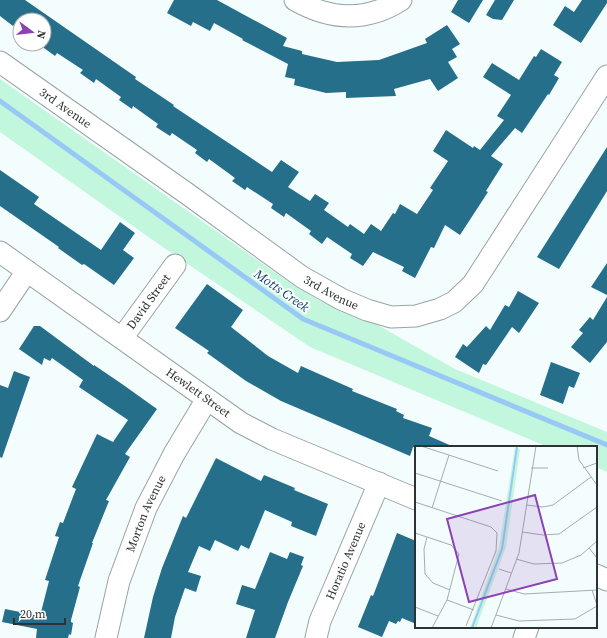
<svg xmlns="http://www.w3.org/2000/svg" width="607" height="638" viewBox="0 0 607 638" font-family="'Source Serif 4',serif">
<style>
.green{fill:#c3f7dd}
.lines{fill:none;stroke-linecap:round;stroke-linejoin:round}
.stream{stroke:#97c8f6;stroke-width:5}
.building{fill:#256f8a}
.minor-casing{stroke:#9aa3a4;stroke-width:23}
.minor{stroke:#fff;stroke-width:21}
.labels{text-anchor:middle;stroke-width:4;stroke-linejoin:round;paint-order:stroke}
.street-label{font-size:12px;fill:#2e3232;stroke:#fff}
.water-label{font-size:13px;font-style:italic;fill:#0c426c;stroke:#fff}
.inset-river{fill:none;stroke:#97c8f6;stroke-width:2}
.inset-road{fill:none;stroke:#a5acac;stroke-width:1}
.view{fill:#8b42b4;fill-opacity:0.15;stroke:#8b42b4;stroke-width:2}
.inset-edge{fill:none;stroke:#2e3232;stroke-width:2}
</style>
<rect width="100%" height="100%" fill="#f4fdfe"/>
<path class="green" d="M 0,79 L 290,283 L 320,301 L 376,324 L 455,369 L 607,432 L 607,472 L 596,467 L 596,447 L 548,447 L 310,347 L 167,250 L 0,132 Z"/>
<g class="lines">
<path class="stream" d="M 0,101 L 303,319 L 607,445"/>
</g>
<g class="building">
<path d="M 0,0 L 25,0 L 136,77 L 135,79 L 174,105 L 173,106 L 272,172 L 281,160 L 299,172 L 288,187 L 310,201 L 315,194 L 329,203 L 324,210 L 348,227 L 350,224 L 364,234 L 371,224 L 381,231 L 393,213 L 395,214 L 400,204 L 417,214 L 433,190 L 430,188 L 448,161 L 433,151 L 446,130 L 473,148 L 474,146 L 480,150 L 504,120 L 497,116 L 511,95 L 483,77 L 492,63 L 519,80 L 534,56 L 536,57 L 541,49 L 562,62 L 554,75 L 559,78 L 549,95 L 548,94 L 522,133 L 515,128 L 491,156 L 503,164 L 486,191 L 488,192 L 460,235 L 445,225 L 434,248 L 431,247 L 415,278 L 402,271 L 404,267 L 373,252 L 363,266 L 350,258 L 352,254 L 327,237 L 322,244 L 309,234 L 311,231 L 286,213 L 284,217 L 271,208 L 273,204 L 247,187 L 245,190 L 232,181 L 235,178 L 209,159 L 207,162 L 195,153 L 197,150 L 172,133 L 170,136 L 156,127 L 158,124 L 133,106 L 132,109 L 119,100 L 121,97 L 96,79 L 94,83 L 80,73 L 83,70 L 57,53 L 55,56 L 44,48 L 44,20 L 18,20 L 13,26 L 0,16 Z"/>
<path d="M 174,0 L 217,0 L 287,38 L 283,46 L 302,51 L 302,54 L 337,62 L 379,60 L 427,43 L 425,39 L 447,25 L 460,44 L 452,49 L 457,57 L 448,62 L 458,78 L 438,91 L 430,79 L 394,89 L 396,96 L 346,98 L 346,92 L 326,93 L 294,85 L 295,79 L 285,77 L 288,64 L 242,40 L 243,39 L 214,23 L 210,31 L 193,22 L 191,26 L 167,13 Z"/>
<path d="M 458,0 L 483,0 L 469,23 L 451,12 Z"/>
<path d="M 495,0 L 514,0 L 502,20 L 493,19 L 486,15 Z"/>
<path d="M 582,0 L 607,0 L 607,3 L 581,43 L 553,25 L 565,6 L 574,12 Z"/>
<path d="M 607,147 L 607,191 L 559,269 L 537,257 Z"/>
<path d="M 0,170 L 39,197 L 34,204 L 101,250 L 120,222 L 135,233 L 123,250 L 134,258 L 114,285 L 84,264 L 82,265 L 58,248 L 59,247 L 0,206 Z"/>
<path d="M 607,263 L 607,295 L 591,287 Z"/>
<path d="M 207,284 L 243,310 L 231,327 L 268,356 L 298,373 L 301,366 L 353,389 L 352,391 L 397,409 L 396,411 L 404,415 L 403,418 L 432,428 L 429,436 L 454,447 L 413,447 L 410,456 L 281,401 L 246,381 L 207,353 L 209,351 L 175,328 Z"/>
<path d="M 518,291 L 539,303 L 519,333 L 512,327 L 486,365 L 483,364 L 479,373 L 455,357 L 463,344 L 467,347 L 486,326 L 490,330 L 505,305 L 509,307 Z"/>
<path d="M 607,297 L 607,342 L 590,363 L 571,347 L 583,333 L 579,330 L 590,317 L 593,320 Z"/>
<path d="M 34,326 L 40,326 L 94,366 L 94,365 L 122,384 L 157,409 L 125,454 L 130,457 L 106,500 L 109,501 L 92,543 L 93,543 L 78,586 L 80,587 L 71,620 L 71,622 L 73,623 L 71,635 L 69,634 L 68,638 L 36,638 L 37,629 L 2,622 L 5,609 L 40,616 L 49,581 L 45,580 L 59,537 L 55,536 L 60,522 L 63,523 L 76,489 L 72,487 L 97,434 L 113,442 L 128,420 L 79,387 L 83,380 L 52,358 L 50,361 L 44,358 L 42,365 L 19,349 Z"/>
<path d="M 551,362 L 580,373 L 574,388 L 569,386 L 563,404 L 540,395 Z"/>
<path d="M 14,371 L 30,377 L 2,458 L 0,457 L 0,385 L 8,388 Z"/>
<path d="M 216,458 L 261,481 L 264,475 L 295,488 L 294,490 L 328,504 L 316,536 L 291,526 L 292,522 L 265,510 L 249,549 L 241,545 L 238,551 L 215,540 L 210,551 L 199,546 L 188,572 L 201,576 L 196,592 L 185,588 L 175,617 L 171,638 L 144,638 L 153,597 L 162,568 L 183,516 L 186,518 Z"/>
<path d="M 397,533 L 416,541 L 416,624 L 402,618 L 400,622 L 398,621 L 396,624 L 389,621 L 382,637 L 358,627 L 371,595 L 373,596 Z"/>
<path d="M 270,552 L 287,559 L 290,552 L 304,557 L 301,565 L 303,566 L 288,602 L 275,638 L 246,638 L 255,610 L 236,604 L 242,585 L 255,589 Z"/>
</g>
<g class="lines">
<g class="minor-casing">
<g id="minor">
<path d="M 295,0 C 330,20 366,22 401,0"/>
<path id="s1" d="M 0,62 L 189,195 L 302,277 L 341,299 L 367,310 L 391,317 L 416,316 L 440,309 L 454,302 L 473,284 L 607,76"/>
<path id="s2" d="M 0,252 L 241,423 L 272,439 L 416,499"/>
<path d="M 0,311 L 27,271"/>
<path id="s3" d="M 122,338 L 175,265"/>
<path d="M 596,575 L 607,580"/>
<path id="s4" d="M 106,638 L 119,581 L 146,508 L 174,454 L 207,399"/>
<path id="s5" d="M 316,638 L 320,621 L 379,483"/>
<path d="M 524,638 L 528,627"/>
</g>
</g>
<use href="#minor" class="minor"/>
</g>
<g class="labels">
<g class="street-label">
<text dy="4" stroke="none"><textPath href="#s1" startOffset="80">3rd Avenue</textPath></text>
<text dy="4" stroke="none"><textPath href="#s1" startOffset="404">3rd Avenue</textPath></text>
<text dy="4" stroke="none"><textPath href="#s3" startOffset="45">David Street</textPath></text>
<text dy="4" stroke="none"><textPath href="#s2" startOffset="243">Hewlett Street</textPath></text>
<text dy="4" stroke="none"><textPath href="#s4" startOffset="131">Morton Avenue</textPath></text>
<text dy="4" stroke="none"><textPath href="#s5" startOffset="83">Horatio Avenue</textPath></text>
</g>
<g class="water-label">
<text transform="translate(282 290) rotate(35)" y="5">Motts Creek</text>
</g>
</g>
<g transform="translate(415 446)">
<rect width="182" height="182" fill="#f4fdfe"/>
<path d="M 100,1 L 105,3 L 91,101 L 61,182 L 55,182 L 84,101 Z" fill="#c3f7dd"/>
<path class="inset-river" d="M 57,182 L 87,103 L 102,1"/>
<path class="inset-road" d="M 6,0 L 83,25M 162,0 L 164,14 L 182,39M 116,22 L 133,22M 168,22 L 182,17M 0,27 L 87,55M 0,56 L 76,81 L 82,87 L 81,105 L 51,180M 111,59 L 128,61 L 138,59 L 176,31M 17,62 L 34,9M 107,86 L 128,89 L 144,88 L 182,61M 0,87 L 36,99 L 44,108 L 32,154 L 17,182M 12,91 L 9,103 L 10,128 L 18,137 L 35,144M 174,102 L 182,112M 101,113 L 119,118 L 147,117 L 166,109 L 182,95M 84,123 L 96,127M 91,143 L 109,148 L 182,144M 177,144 L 182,159M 32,154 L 59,164M 0,161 L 23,170M 81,169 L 104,175 L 160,173 L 182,160M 76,182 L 104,107 L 121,0"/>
<path class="view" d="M 120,49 L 142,133 L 54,156 L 32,73 Z"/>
<rect width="182" height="182" class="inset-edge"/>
</g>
<g transform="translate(32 32) rotate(105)"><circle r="19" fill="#ffffff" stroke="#abadad"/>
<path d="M0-3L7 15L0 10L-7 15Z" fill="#8b42b4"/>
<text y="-6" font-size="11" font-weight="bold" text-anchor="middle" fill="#2e3232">N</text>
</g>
<path d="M14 618v6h51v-6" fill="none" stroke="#2e3232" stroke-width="2"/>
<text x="20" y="618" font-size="12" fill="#2e3232" stroke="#ffffff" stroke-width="3" paint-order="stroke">20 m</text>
</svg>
